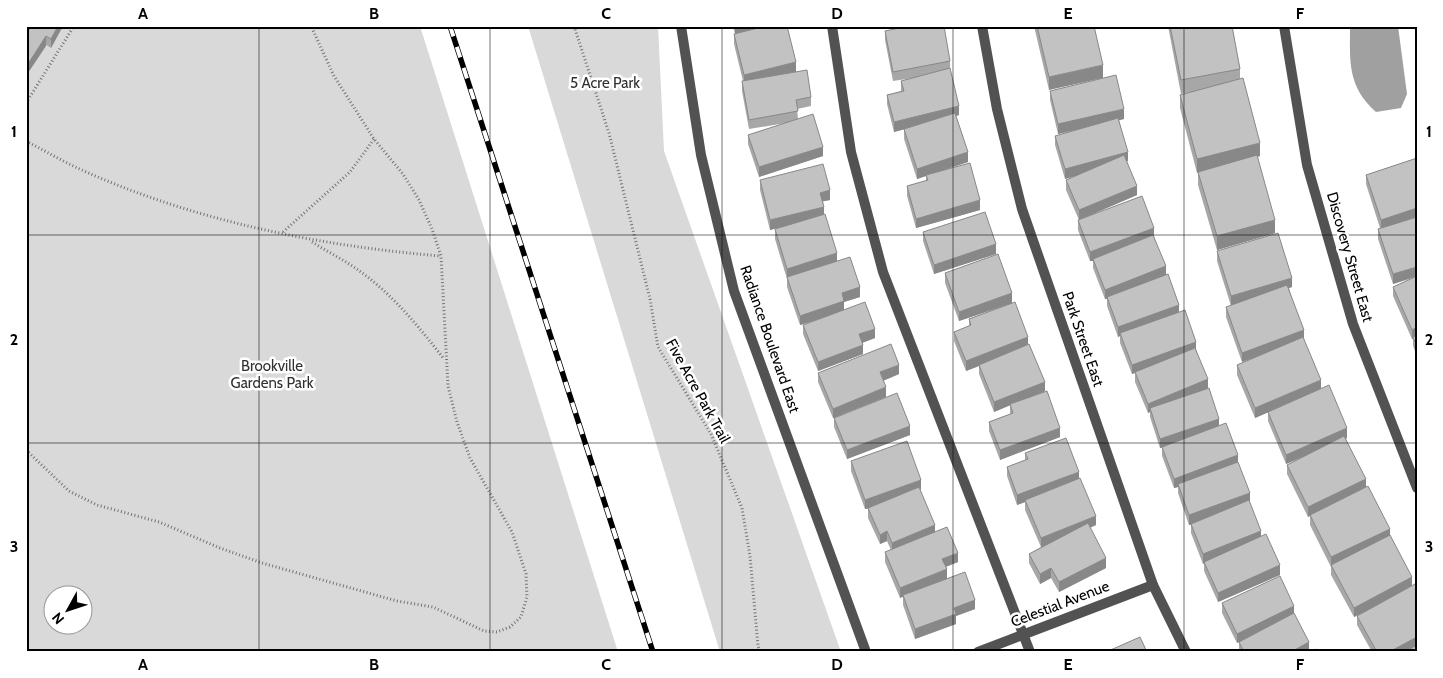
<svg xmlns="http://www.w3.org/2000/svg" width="1443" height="678" viewBox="0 0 1443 678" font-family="Cabin,sans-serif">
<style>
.green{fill:#d9d9d9;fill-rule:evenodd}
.water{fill:#a0a0a0}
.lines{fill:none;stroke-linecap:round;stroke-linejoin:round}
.path{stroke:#747474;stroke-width:3;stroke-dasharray:1 2.5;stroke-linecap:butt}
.lane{stroke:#525252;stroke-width:10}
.street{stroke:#525252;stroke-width:10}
.rail-casing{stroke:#000;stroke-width:5.5}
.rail{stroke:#fff;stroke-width:4;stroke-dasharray:11;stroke-linecap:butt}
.wall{fill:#a7a7a7}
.shaded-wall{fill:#888}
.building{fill:#c2c2c2;stroke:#888}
.grid{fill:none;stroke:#000;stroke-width:1;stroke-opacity:0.55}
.labels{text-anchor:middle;stroke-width:5;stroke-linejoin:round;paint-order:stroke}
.park-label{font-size:15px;fill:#303030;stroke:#fff}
.street-label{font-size:15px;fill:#000;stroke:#fff}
.neatline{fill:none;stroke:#000;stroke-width:2}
.grid-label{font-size:16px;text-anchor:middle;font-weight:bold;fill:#000}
</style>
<rect width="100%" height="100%" fill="#fff"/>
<g class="green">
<path d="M 26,26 L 420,26 L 618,652 L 26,652 ZM 52,596 L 82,596 L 82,626 L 52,626 Z"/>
<path d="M 528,26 L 658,26 L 664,151 L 841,652 L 720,652 Z"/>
</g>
<path class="water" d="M 1350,26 L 1398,26 L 1407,94 L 1401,108 L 1376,112 C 1347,86 1350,62 1350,26 Z"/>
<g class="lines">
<g class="path">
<path d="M 574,26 L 609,133 L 650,299 L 658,347 L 711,434 L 742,508 L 750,556 L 758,646 L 760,652"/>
<path d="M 26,103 L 74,26"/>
<path d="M 26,141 C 45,151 64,162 84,171 C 196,221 319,246 441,256"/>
<path d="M 283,232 L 350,172 L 374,139"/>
<path d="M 312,242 C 328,252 346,261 361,272 C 394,296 419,327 444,359"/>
<path d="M 26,450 L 69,491 L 97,505 L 159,522 L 220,548 L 262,563 L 397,601 L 433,607 L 484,631 L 497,632 L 510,627 L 521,617 L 527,597 L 526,574 L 512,532 L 470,458 L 457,422 L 448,386 L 441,256 L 432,229 L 419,200 L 403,174 L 374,139 L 334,76 L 311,26"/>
</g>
<path class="lane" d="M 832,26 L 851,152 L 883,272 L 1030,652"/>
<g class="street">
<path d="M 681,26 L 701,155 L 734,291 L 866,652"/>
<path d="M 982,26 L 997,109 L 1022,209 L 1153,585 L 1186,652"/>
<path d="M 1284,26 L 1307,165 L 1353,324 L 1417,488"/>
<path d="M 978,652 L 1153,585"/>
</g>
<g class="rail-casing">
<path id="rail" d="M 450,26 L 653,652"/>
</g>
<use href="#rail" class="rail"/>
</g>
<g class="wall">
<path d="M 26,26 L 63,26 L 51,48 L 26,32 Z"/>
<path d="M 733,26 L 787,26 L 796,72 L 789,73 L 811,97 L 811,106 L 797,109 L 798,119 L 823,156 L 759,177 L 748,144 L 748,135 L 786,123 L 749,129 L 742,91 L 742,81 L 743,81 L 734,44 L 734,34 L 735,34 Z"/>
<path d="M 1034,26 L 1094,26 L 1049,90 Z"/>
<path d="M 1168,26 L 1232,26 L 1240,69 L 1240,79 L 1260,156 L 1257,157 L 1275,233 L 1217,250 L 1198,185 L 1198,172 L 1197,173 L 1180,108 L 1180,95 L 1190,92 L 1181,94 Z"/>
<path d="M 885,31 L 950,61 L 950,70 L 959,115 L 956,116 L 968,162 L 934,173 L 980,210 L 916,228 L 907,196 L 907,186 L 926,181 L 926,176 L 917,179 L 904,139 L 904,129 L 908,128 L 894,132 L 887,104 L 887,95 L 901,91 L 901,81 L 913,78 L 893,81 L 885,40 Z"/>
<path d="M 1050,91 L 1124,119 L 1119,120 L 1128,161 L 1127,161 L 1137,195 L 1079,220 L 1066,190 L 1066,180 L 1079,174 L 1065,179 L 1055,145 L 1055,136 L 1083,128 L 1058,134 L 1050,100 Z"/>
<path d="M 1417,158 L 1417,356 L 1413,346 L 1413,339 L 1412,339 L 1393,296 L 1393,287 L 1416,277 L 1393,284 L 1378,239 L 1378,229 L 1380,228 L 1366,184 L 1366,175 Z"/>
<path d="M 760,180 L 830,200 L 823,201 L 824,214 L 837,261 L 860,297 L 844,302 L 844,310 L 875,338 L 862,343 L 863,354 L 818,371 L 803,334 L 803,325 L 823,318 L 800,325 L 787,287 L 787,279 L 775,239 L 775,229 L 787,225 L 770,230 L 760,190 Z"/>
<path d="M 1078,220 L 1154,236 L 1166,275 L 1179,312 L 1196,349 L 1219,425 L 1238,462 L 1250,503 L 1261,537 L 1280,575 L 1218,602 L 1204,571 L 1204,563 L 1203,564 L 1191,533 L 1191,525 L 1189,525 L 1178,493 L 1178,487 L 1174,488 L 1162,456 L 1162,448 L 1160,448 L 1150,417 L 1150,412 L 1148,413 L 1135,382 L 1135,373 L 1132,374 L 1120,343 L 1120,336 L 1118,337 L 1107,306 L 1107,299 L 1105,299 L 1093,268 L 1093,261 L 1090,261 L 1078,230 Z"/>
<path d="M 923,232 L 996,254 L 934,274 L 923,241 Z"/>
<path d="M 1217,251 L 1292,287 L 1289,288 L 1304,339 L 1321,389 L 1347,438 L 1346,439 L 1366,487 L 1390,535 L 1412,585 L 1417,652 L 1372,652 L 1357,625 L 1357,616 L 1369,609 L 1354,617 L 1331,575 L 1331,567 L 1310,525 L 1310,516 L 1308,517 L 1287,474 L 1287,465 L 1302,457 L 1286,464 L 1268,421 L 1268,412 L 1255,418 L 1237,375 L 1237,365 L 1257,357 L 1242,362 L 1226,317 L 1226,307 L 1231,306 L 1217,261 Z"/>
<path d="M 945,273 L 1012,303 L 1028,345 L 1060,437 L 1000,460 L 989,431 L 989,422 L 1010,414 L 1010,405 L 994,412 L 979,374 L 979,366 L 966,371 L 954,341 L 954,332 L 969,326 L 969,319 L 1007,305 L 959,321 L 945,283 Z"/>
<path d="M 818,373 L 899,374 L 883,381 L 886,397 L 842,414 L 910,435 L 847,459 L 834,427 L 834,418 L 833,418 L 818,382 Z"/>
<path d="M 1025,453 L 1079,479 L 1096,525 L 1090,528 L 1106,568 L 1059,592 L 1051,578 L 1040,584 L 1029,563 L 1029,554 L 1041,547 L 1025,510 L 1025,502 L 1017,505 L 1007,476 L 1007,467 L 1025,460 Z"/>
<path d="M 851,461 L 921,489 L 920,490 L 935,532 L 958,562 L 946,567 L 947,579 L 935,583 L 975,609 L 956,616 L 956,624 L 915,639 L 903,605 L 903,596 L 900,598 L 885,562 L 885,552 L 891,550 L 887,541 L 880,544 L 868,518 L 868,509 L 865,509 L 851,471 Z"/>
<path d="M 1222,603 L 1294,614 L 1309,651 L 1239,652 L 1239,642 L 1237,643 L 1222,613 Z"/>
</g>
<g class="shaded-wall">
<path d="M 58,26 L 63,26 L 51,48 L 51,39 Z"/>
<path d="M 735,26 L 771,26 L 735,34 Z"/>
<path d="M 46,36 L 46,46 L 26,76 L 26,67 Z"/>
<path d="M 796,62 L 796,72 L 744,84 L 744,75 Z"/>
<path d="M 1103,65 L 1103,78 L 1049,90 L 1049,77 Z"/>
<path d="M 959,106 L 959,115 L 894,132 L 894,122 Z"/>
<path d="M 1124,109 L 1124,119 L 1058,134 L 1058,124 Z"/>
<path d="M 1260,143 L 1260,156 L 1197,173 L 1197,159 Z"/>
<path d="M 823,147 L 823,156 L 759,177 L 759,167 Z"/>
<path d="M 968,152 L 968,162 L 917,179 L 917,169 Z"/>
<path d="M 1128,152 L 1128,161 L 1065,179 L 1065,169 Z"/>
<path d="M 1137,186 L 1137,195 L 1079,220 L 1079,210 Z"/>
<path d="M 830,190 L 830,200 L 820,202 L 820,193 Z"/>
<path d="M 980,200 L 980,210 L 916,228 L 916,219 Z"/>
<path d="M 824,207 L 824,216 L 770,230 L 770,220 Z"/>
<path d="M 1417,208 L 1417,217 L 1381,229 L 1381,220 Z"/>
<path d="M 1275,220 L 1275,233 L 1217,250 L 1217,236 Z"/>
<path d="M 1154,228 L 1154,237 L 1093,259 L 1093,261 L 1090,261 L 1090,252 Z"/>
<path d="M 996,244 L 996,254 L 934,274 L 934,265 Z"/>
<path d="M 837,253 L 837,263 L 787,279 L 787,269 Z"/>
<path d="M 1166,266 L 1166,275 L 1107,297 L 1107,299 L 1105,299 L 1105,290 Z"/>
<path d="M 1417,267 L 1417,276 L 1393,284 L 1393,274 Z"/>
<path d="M 1292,278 L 1292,287 L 1231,306 L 1231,296 Z"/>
<path d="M 860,287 L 860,297 L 844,302 L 844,311 L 800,325 L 800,316 L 842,293 Z"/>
<path d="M 1012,293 L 1012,303 L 959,321 L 959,312 Z"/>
<path d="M 1179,305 L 1179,314 L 1120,333 L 1120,336 L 1118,337 L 1118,327 Z"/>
<path d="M 1417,327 L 1417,337 L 1413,337 L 1413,339 L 1412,339 L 1412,330 Z"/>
<path d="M 875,329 L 875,338 L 859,344 L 859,334 Z"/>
<path d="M 1304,330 L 1304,339 L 1242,362 L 1242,353 Z"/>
<path d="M 1028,337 L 1028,347 L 966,371 L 966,361 Z"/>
<path d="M 1196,342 L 1196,351 L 1132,374 L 1132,365 Z"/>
<path d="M 863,345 L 863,354 L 818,371 L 818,362 Z"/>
<path d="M 899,365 L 899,374 L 880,382 L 880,372 Z"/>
<path d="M 1208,379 L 1208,389 L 1150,408 L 1150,412 L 1148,413 L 1148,404 Z"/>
<path d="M 1321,380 L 1321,390 L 1255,418 L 1255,408 Z"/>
<path d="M 1045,382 L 1045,391 L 994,412 L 994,402 Z"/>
<path d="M 886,387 L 886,397 L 833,418 L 833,409 Z"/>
<path d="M 1219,419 L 1219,428 L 1160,448 L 1160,439 Z"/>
<path d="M 910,426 L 910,435 L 847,459 L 847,450 Z"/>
<path d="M 1060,428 L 1060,437 L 1000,460 L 1000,450 Z"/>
<path d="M 1347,428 L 1347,438 L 1286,464 L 1286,455 Z"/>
<path d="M 1238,455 L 1238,464 L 1178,484 L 1178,487 L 1174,488 L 1174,479 Z"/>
<path d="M 1079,472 L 1079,482 L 1017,505 L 1017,495 Z"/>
<path d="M 1366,479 L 1366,488 L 1308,517 L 1308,507 Z"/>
<path d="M 921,480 L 921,489 L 865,509 L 865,500 Z"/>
<path d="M 1250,493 L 1250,503 L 1189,525 L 1189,515 Z"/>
<path d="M 1096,516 L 1096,525 L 1041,547 L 1041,538 Z"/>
<path d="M 935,525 L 935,534 L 892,553 L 892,543 Z"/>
<path d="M 1390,529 L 1390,538 L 1331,567 L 1331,557 Z"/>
<path d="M 887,531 L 887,541 L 880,544 L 880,535 Z"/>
<path d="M 1261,531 L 1261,541 L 1203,564 L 1203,554 Z"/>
<path d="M 958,553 L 958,562 L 942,568 L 942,559 Z"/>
<path d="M 1106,558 L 1106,568 L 1059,592 L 1059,582 Z"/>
<path d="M 1280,565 L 1280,575 L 1218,602 L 1218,593 Z"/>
<path d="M 1051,568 L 1051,578 L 1040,584 L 1040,574 Z"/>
<path d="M 947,569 L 947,579 L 900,598 L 900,588 Z"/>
<path d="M 1412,577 L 1412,587 L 1354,617 L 1354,608 Z"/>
<path d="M 975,600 L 975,609 L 956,616 L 956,624 L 915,639 L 915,629 L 954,608 Z"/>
<path d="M 1294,606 L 1294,616 L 1237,643 L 1237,634 Z"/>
<path d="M 1417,637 L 1417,646 L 1406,652 L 1389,652 Z"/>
<path d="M 1309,642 L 1309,651 L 1291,652 Z"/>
</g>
<g class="building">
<path d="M 32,26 L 58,26 L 51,39 L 46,36 L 26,67 L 26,34 Z"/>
<path d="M 766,26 L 787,26 L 796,62 L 744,75 L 734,34 Z"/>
<path d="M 909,26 L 944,26 L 950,61 L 893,72 L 885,31 Z"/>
<path d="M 1037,26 L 1094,26 L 1103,65 L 1049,77 Z"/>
<path d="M 1170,26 L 1232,26 L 1240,69 L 1181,80 Z"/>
<path d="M 950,68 L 959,106 L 894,122 L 887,95 L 904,91 L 901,81 Z"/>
<path d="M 807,70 L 811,97 L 796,100 L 798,111 L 749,120 L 742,81 Z"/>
<path d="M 1116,75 L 1124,109 L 1058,124 L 1050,91 Z"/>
<path d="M 1243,78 L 1260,143 L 1197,159 L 1180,95 Z"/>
<path d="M 955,113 L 968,152 L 917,169 L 904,129 Z"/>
<path d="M 813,114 L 823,147 L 759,167 L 748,135 Z"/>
<path d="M 1118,118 L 1128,152 L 1065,169 L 1055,136 Z"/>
<path d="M 1124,155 L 1137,186 L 1079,210 L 1066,180 Z"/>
<path d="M 1257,155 L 1275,220 L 1217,236 L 1198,172 Z"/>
<path d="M 1417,158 L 1417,208 L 1381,220 L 1366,175 Z"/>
<path d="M 970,163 L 980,200 L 916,219 L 907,186 L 928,180 L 926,175 Z"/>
<path d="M 823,164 L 830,190 L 820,193 L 824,207 L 770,220 L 760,180 Z"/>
<path d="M 1142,196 L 1154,228 L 1090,252 L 1078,220 Z"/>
<path d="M 985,212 L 996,244 L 934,265 L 923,232 Z"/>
<path d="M 825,214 L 837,253 L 787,269 L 775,229 Z"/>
<path d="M 1417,217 L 1417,267 L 1393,274 L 1378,229 Z"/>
<path d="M 1278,233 L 1292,278 L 1231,296 L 1217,251 Z"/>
<path d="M 1153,235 L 1166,266 L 1105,290 L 1093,259 Z"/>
<path d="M 998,254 L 1012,293 L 959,312 L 945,273 Z"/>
<path d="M 850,257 L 860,287 L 842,293 L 844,301 L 800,316 L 787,277 Z"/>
<path d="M 1168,274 L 1179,305 L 1118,327 L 1107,297 Z"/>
<path d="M 1417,276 L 1417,327 L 1412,330 L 1393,287 Z"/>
<path d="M 1287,285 L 1304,330 L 1242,353 L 1226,307 Z"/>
<path d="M 865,302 L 875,329 L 859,334 L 863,345 L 818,362 L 803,325 Z"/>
<path d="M 1015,302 L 1028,337 L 966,361 L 954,332 L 971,325 L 969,319 Z"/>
<path d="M 1185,310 L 1196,342 L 1132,365 L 1120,333 Z"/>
<path d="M 1417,335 L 1417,347 L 1413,337 Z"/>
<path d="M 1303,337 L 1321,380 L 1255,408 L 1237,365 Z"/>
<path d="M 891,344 L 899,365 L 880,372 L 886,387 L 833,409 L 818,373 Z"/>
<path d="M 1029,344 L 1045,382 L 994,402 L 979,365 Z"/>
<path d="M 1195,348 L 1208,379 L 1148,404 L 1135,372 Z"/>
<path d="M 1329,385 L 1347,428 L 1286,455 L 1268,412 Z"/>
<path d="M 1209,388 L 1219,419 L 1160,439 L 1150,408 Z"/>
<path d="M 1047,391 L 1060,428 L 1000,450 L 989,422 L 1013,413 L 1010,404 Z"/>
<path d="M 897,393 L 910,426 L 847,450 L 834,418 Z"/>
<path d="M 1226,423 L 1238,455 L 1174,479 L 1162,447 Z"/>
<path d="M 1344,436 L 1366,479 L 1308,507 L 1287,465 Z"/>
<path d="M 1066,438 L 1079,472 L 1017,495 L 1007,467 L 1028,459 L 1025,453 Z"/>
<path d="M 907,441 L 921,480 L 865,500 L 851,461 Z"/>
<path d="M 1238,462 L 1250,493 L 1189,515 L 1178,484 Z"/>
<path d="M 1080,478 L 1096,516 L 1041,538 L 1025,500 Z"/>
<path d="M 1368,486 L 1390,529 L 1331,557 L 1310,515 Z"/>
<path d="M 919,487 L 935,525 L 892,543 L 887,531 L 880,535 L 868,508 Z"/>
<path d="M 1249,500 L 1261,531 L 1203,554 L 1191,524 Z"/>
<path d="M 1088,523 L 1106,558 L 1059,582 L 1051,568 L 1040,574 L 1029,554 Z"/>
<path d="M 947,527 L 958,553 L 942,559 L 947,569 L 900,588 L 885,552 Z"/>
<path d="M 1266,534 L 1280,565 L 1218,593 L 1204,562 Z"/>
<path d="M 1390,535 L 1412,577 L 1354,608 L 1331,565 Z"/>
<path d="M 965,572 L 975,600 L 954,608 L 956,614 L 915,629 L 903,595 Z"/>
<path d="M 1280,576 L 1294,606 L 1237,634 L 1222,603 Z"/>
<path d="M 1415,584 L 1417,588 L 1417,637 L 1389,652 L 1377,652 L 1357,616 Z"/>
<path d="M 1294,613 L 1309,642 L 1291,652 L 1244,652 L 1239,642 Z"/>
<path d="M 1140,637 L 1147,652 L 1106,652 Z"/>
<path d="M 1417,645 L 1417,652 L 1405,652 Z"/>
<path d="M 1316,649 L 1317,652 L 1311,652 Z"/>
</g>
<path class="grid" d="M 259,26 L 259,652M 490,26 L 490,652M 722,26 L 722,652M 953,26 L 953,652M 1184,26 L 1184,652M 26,235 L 1417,235M 26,443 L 1417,443"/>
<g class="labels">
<g class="park-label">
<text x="605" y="88">5 Acre Park</text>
<text x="272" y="371">Brookville<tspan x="272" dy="17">Gardens Park</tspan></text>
</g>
<g class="street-label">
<text transform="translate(1350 257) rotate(74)" y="5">Discovery Street East</text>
<text transform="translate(770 339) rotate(71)" y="5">Radiance Boulevard East</text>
<text transform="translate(1083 339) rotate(71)" y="5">Park Street East</text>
<text transform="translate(698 391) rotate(61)" y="5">Five Acre Park Trail</text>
<text transform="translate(1060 604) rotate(-21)" y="5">Celestial Avenue</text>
</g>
</g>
<rect width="1443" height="678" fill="none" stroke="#ffffff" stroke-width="55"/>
<g transform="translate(68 610) rotate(230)"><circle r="24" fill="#ffffff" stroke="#999999"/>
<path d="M0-4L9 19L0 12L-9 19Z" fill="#000000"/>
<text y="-8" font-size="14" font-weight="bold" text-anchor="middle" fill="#000000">N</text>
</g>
<rect x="28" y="28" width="1388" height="622" class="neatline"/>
<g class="grid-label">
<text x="143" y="19">A</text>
<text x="374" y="19">B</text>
<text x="606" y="19">C</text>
<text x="837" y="19">D</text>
<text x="1068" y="19">E</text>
<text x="1300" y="19">F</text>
<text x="14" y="137">1</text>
<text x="1429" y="137">1</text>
<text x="14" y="345">2</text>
<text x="1429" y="345">2</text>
<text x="14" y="552">3</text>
<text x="1429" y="552">3</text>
<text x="143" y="670">A</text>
<text x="374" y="670">B</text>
<text x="606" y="670">C</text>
<text x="837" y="670">D</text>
<text x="1068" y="670">E</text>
<text x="1300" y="670">F</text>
</g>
</svg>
